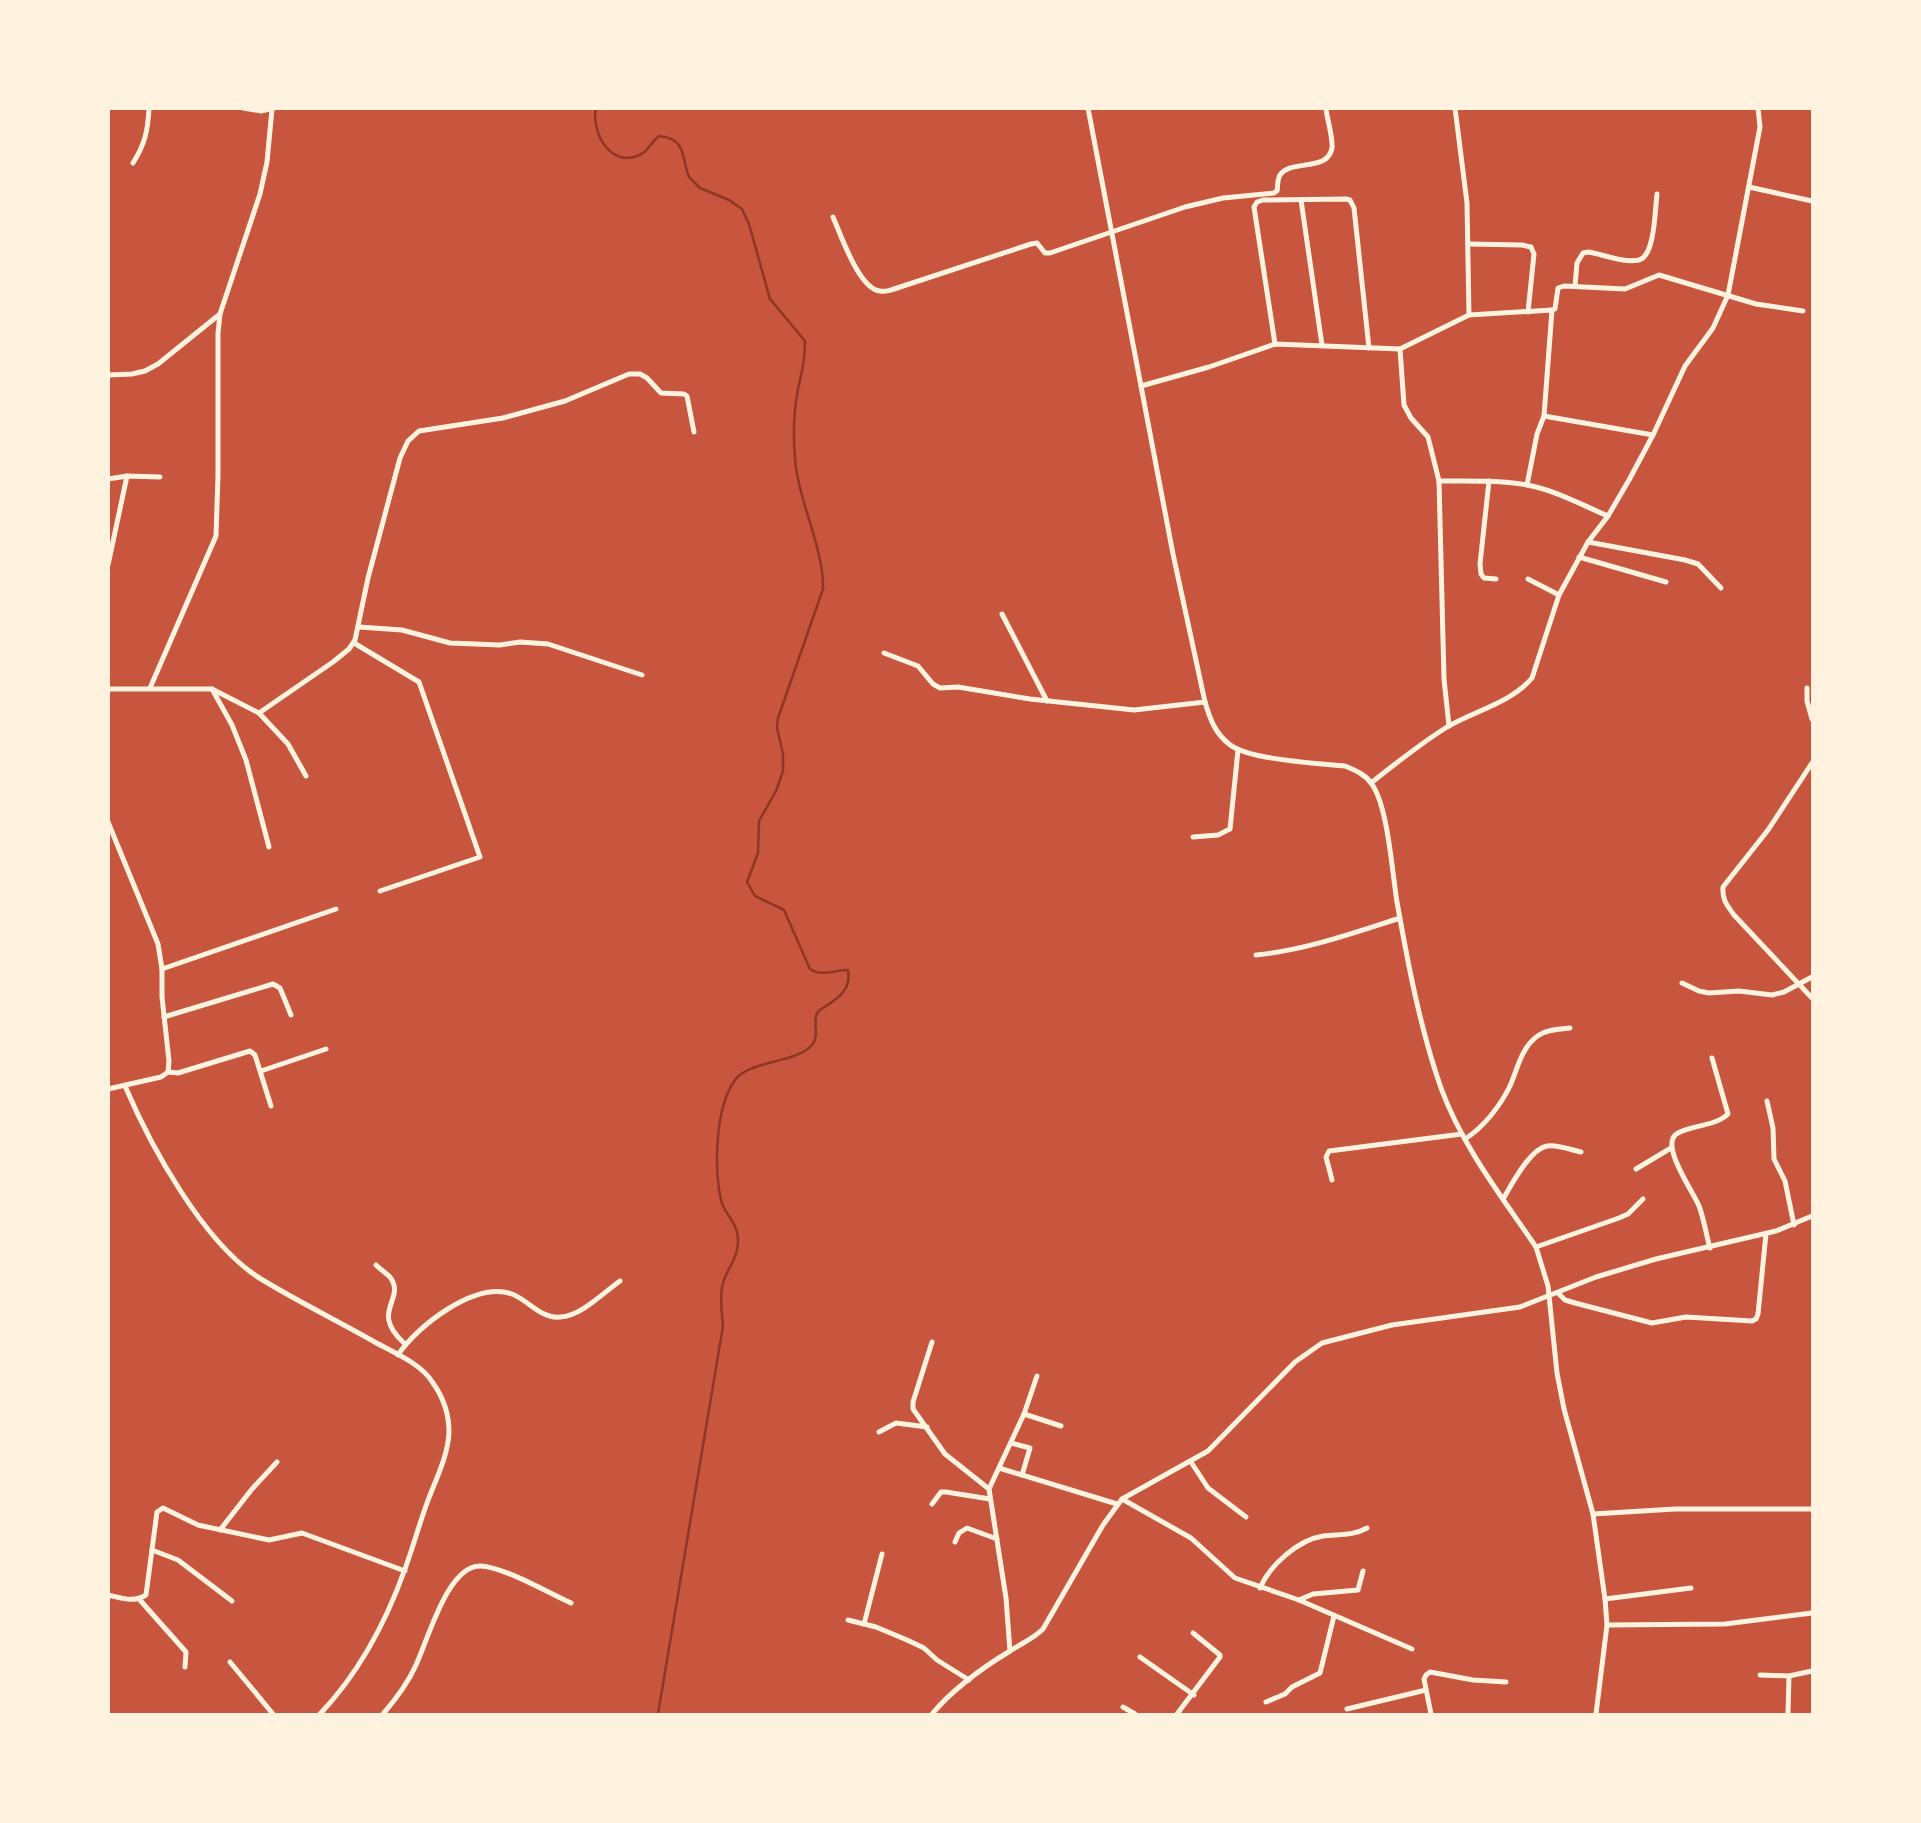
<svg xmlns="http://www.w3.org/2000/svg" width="1921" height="1823" viewBox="0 0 1921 1823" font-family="'Source Sans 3',sans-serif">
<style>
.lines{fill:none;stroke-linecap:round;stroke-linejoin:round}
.stream{stroke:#8f3625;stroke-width:2.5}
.minor{stroke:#fff3e0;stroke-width:5}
</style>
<rect width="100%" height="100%" fill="#c8553d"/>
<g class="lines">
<path class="stream" d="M 596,108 C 591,130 608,164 634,157 C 648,154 649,144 659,136 C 688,139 681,159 689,177 L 700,188 L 729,200 L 742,209 L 749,224 L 770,299 L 805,341 C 805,360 802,371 798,389 C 794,410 793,436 795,458 C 798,501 824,548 823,589 L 778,718 L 777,728 L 783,754 L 783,771 L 776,791 L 759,821 L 758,853 L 747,882 L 755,896 L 784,910 L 810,969 C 821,977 835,970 848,970 C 852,992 835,1000 820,1010 C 810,1018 821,1035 812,1045 C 795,1064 749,1060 735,1080 C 715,1107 714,1168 721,1200 C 724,1214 737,1222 738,1238 C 739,1257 728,1267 723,1283 C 719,1296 722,1313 723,1326 L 658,1714"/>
<g class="minor">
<path d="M 243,108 L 261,111 L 274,108"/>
<path d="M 1088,108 L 1173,554 L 1205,702 C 1210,719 1215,733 1229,744 C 1248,760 1317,763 1345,766 C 1354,770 1365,774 1371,783 C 1388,805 1392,872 1397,902 C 1408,964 1420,1028 1441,1088 C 1462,1146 1502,1197 1536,1247 L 1548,1286 L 1557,1373 L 1564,1409 L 1593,1514 L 1605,1599 L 1607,1625 L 1596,1714"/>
<path d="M 1455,108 L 1467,203 L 1469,315"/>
<path d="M 133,163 C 145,144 148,130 149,108"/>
<path d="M 1749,187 L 1812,201"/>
<path d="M 1301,200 L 1322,345"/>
<path d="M 833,217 C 841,235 859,289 880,291 C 884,292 887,291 891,290 L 1031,244 L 1037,243 L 1045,253 L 1050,253 L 1185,207 L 1223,198 L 1274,193 L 1277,191 C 1278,186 1277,180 1280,175 C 1291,159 1328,172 1332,148 C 1333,136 1327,120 1326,108"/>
<path d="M 1468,244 L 1522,245 L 1531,247 L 1534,254 L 1528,312"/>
<path d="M 1575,286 L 1577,263 L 1583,253 L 1589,252 C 1604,255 1624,263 1639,260 C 1655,256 1655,209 1657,194"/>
<path d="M 1275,344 L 1254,207 L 1257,202 L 1263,200 L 1346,199 L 1350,200 L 1354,208 L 1369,348"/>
<path d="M 1400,349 L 1404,405 L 1411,418 L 1428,437 L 1439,481 L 1444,679 L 1449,726"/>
<path d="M 108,375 L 132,374 L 145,371 L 158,364 L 220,314"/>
<path d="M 1141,386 L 1209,367 L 1275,344 L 1400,349 L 1469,315 L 1552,310 L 1555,309 L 1558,288 L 1564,286 L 1625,289 L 1659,275 L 1756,304 L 1803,311"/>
<path d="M 1544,416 L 1653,435"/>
<path d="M 108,479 L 127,476 L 160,477"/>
<path d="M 1439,481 C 1468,481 1498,480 1527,485 C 1555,490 1582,505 1608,516"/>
<path d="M 1489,481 L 1480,564 L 1481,574 L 1484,578 L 1496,579"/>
<path d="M 1527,485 L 1537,434 L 1544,416 L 1552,310"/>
<path d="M 1588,542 L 1685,560 L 1698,564 L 1721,588"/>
<path d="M 1579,557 L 1666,582"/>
<path d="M 108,565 L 127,476"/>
<path d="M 1528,579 L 1559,595"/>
<path d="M 1002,614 L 1047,701"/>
<path d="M 359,627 L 402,630 L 450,643 L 500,645 L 520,642 L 548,644 L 642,675"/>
<path d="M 354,643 L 419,682 L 480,857 L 380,891"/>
<path d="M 884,653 L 918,666 L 933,684 L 940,688 L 958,687 L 1030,699 L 1134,710 L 1205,702"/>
<path d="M 150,688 L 216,536 L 218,475 L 218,333 L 220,314 L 260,194 L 267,162 L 272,109"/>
<path d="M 1807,688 L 1807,701 L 1812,719"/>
<path d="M 108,689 L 212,689 L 259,713 L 333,662 L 349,649 L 355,640 L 368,578 L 400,458 L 408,441 L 419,431 L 503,418 L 565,401 L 629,374 L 640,374 L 647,378 L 661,393 L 684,394 L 687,396 L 694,432"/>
<path d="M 212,689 L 232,725 L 246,760 L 269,847"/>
<path d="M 259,713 L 288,744 L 306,776"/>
<path d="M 1812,763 L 1768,830 L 1723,887 C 1722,900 1727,905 1734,915 L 1812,998"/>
<path d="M 1371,783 C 1396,763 1420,744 1447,727 C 1474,711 1511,703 1532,678 L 1559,595 L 1588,542 L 1608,516 L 1629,480 L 1653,435 L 1685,366 L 1713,328 L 1728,295 L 1760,127 L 1758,108"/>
<path d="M 108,822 L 158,944 L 162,969 L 162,997 L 169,1061 L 168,1072 L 161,1077 L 108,1089"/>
<path d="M 1193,837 L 1218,835 L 1230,829 L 1238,750"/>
<path d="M 1256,955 C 1306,950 1353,933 1400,918"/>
<path d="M 162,969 L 336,909"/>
<path d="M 1682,983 L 1699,991 L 1709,993 L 1739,991 L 1772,995 L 1784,992 L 1812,977"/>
<path d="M 164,1017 L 273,984 L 280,988 L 291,1015"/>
<path d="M 261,1071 L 326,1049"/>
<path d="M 168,1072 L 178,1073 L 250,1051 L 255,1055 L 271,1106"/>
<path d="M 125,1086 C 151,1147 204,1244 261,1279 C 297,1301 336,1320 373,1341 C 392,1352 421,1363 433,1383 C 443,1397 449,1415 449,1432 C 448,1457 435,1481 427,1503 C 419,1525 413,1547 405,1569 C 386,1622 359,1673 320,1714"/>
<path d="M 1767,1101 L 1773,1128 L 1774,1159 L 1785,1181 L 1794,1225"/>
<path d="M 1465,1139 C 1484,1127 1500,1106 1510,1086 C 1518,1068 1521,1047 1539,1035 C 1548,1029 1560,1029 1570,1028"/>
<path d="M 1636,1169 L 1671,1148"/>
<path d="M 1332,1180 L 1326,1157 L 1329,1151 L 1462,1134"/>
<path d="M 1503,1199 C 1512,1184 1530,1149 1547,1146 C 1557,1144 1571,1150 1581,1152"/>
<path d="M 1536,1247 L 1619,1218 L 1628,1214 L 1643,1199"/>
<path d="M 1710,1248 C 1706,1234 1704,1219 1699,1206 C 1693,1191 1658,1143 1678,1133 C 1693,1125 1716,1126 1728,1114 L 1712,1058"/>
<path d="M 376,1265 C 380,1269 386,1273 390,1277 C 407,1300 368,1311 405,1344"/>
<path d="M 1558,1293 L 1565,1300 L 1575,1303 L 1652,1323 L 1686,1317 L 1752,1321 L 1756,1319 L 1758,1314 L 1766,1234"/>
<path d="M 932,1342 L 913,1402 L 913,1409 L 945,1454 L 989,1489"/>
<path d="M 398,1355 C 417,1326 475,1281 512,1294 C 528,1300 541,1319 560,1317 C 581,1316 603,1293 620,1281"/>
<path d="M 1024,1414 L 1061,1426"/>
<path d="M 879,1432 L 896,1423 L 927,1427"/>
<path d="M 1011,1443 L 1030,1448 L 1022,1475"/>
<path d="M 1191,1462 L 1208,1488 L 1246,1517"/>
<path d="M 999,1468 L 1117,1504"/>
<path d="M 1122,1499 L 1191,1538 L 1235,1578 L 1299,1600 L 1412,1649"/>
<path d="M 932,1504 L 941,1492 L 946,1492 L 990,1499"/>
<path d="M 1593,1514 L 1675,1509 L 1812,1509"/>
<path d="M 220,1530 L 252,1489 L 277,1462"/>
<path d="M 955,1542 L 959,1533 L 967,1528 L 997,1539"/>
<path d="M 152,1550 L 178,1560 L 232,1601"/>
<path d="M 1260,1588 C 1270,1565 1298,1540 1323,1536 C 1339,1534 1353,1536 1367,1528"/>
<path d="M 108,1595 C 122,1598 133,1603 146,1595 L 157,1512 L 163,1508 L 198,1525 L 269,1540 L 302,1533 L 405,1571"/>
<path d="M 139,1599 L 186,1652 L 185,1667"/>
<path d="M 1605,1599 L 1691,1588"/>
<path d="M 1299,1600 L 1313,1594 L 1358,1590 L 1363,1571"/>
<path d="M 848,1620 L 876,1627 L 907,1640 L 924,1648 L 937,1660 L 969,1680"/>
<path d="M 864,1624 L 882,1554"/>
<path d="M 1607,1625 L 1725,1624 L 1812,1613"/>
<path d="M 1010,1651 L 1006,1598 L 989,1489 L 1024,1414 L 1037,1376"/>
<path d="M 1140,1657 L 1194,1695"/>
<path d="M 230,1662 L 273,1714"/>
<path d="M 1760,1675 L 1789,1676 L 1812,1671"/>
<path d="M 1266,1702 L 1285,1694 L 1292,1687 L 1320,1673 L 1334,1616"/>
<path d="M 1123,1707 L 1135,1714"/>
<path d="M 1347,1709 L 1426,1690"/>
<path d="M 383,1714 C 396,1699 408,1683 416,1665 C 428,1640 448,1564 481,1566 C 506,1568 547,1592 571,1603"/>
<path d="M 932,1714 C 953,1689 982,1668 1010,1651 C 1022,1643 1033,1639 1043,1629 L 1103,1525 L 1122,1499 L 1208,1451 L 1295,1362 L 1322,1343 L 1392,1325 L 1520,1307 L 1596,1277 L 1656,1259 L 1776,1231 L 1812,1216"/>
<path d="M 1177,1714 L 1220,1657 L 1220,1655 L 1193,1633"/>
<path d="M 1431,1714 L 1424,1679 L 1426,1675 L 1430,1672 L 1473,1680 L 1506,1682"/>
<path d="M 1788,1714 L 1789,1676"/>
</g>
</g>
<rect width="1921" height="1823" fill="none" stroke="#fff3e0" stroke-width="220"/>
</svg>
